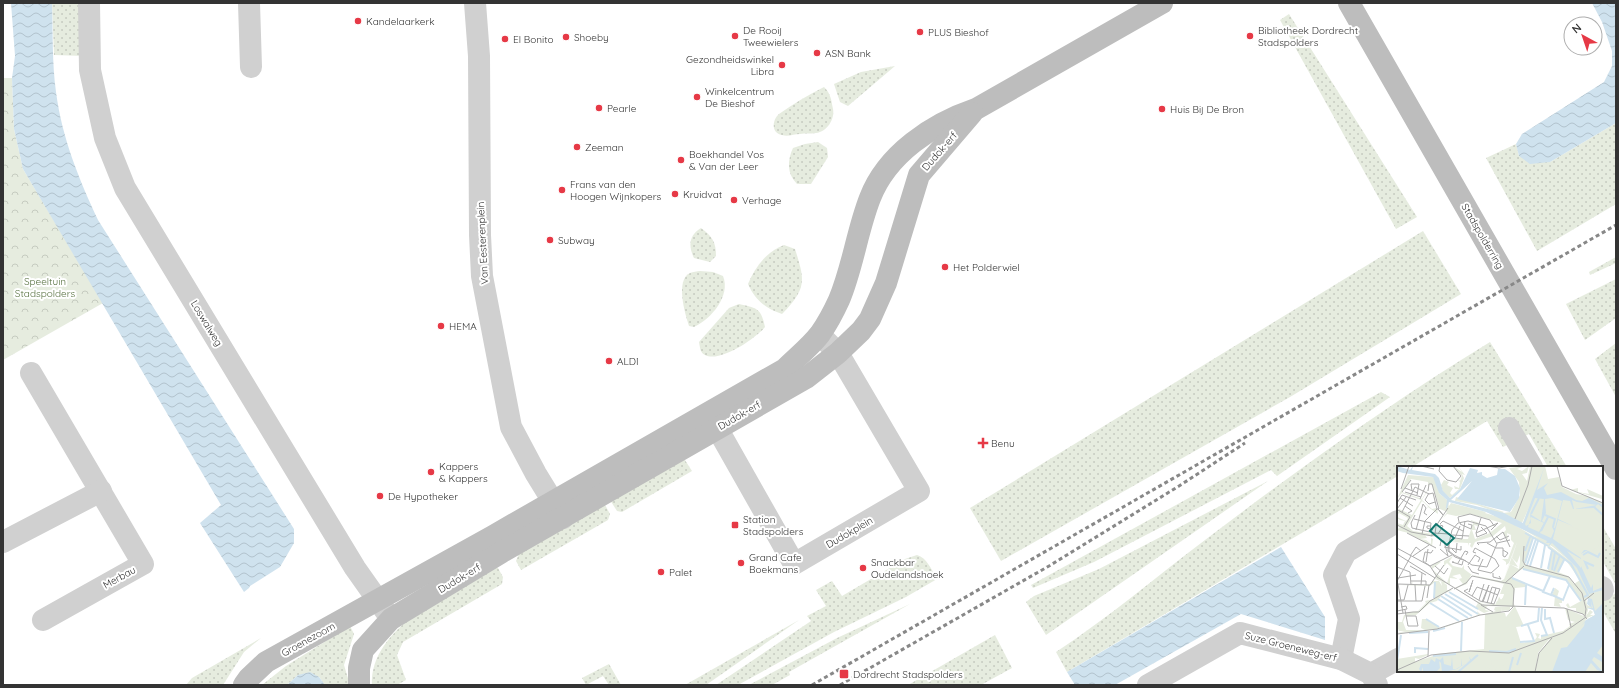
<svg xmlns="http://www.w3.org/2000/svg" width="1619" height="688" viewBox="0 0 1619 688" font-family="Quicksand,sans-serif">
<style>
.grass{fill:url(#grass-dots)}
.forest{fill:url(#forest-crowns)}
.water{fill:url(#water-waves)}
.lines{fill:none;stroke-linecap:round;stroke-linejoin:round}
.street{stroke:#d0d0d0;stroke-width:22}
.secondary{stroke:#bdbdbd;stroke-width:22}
.rail{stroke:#888;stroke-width:3;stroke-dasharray:4 3;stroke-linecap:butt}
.poi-dot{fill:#e63946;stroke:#fff;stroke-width:1.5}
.labels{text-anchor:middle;stroke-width:4;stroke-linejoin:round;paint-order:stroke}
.poi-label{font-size:10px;fill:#333;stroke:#fff;text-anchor:start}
.street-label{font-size:10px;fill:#333;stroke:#fff}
.park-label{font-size:10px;fill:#56703f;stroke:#fff}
.inset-river{fill:none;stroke:#cfe2ee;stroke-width:2}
.inset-road{fill:none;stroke:#adadad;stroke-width:1}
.view{fill:#0f766e;fill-opacity:0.15;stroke:#0f766e;stroke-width:2}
.inset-edge{fill:none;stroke:#333;stroke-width:2}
</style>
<defs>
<pattern id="grass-dots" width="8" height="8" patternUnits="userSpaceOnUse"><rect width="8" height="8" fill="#e6ecdf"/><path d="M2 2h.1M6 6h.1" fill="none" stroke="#c6cbc0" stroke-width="1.8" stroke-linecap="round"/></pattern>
<pattern id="forest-crowns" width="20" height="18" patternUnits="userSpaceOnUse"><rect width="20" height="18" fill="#e6ecdf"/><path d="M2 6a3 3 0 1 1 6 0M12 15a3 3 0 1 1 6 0" fill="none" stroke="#c6cbc0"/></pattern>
<pattern id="water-waves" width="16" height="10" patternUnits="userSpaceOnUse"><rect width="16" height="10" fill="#cfe2ee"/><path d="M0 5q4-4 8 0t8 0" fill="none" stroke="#b2c2cd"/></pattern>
</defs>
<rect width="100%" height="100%" fill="#fff"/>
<g class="grass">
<path d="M 52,3 L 81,3 L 84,56 L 54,55 Z"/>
<path d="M 1289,14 L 1417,217 L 1396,229 L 1280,20 Z"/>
<path d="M 895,66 L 848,106 L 840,102 L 834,84 L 861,72 Z"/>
<path d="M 824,87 C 831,94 831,99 833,109 C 835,119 827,132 816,133 C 811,134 805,133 800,134 C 794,134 788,137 782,135 C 771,133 772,120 779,114 C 793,104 808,95 824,87 Z"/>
<path d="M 1616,123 L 1616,204 L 1537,251 L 1486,158 L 1516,144 L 1519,156 L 1550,162 Z"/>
<path d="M 818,142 L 827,148 L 828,157 L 811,184 L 797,184 C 787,174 787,161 793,148 L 805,144 Z"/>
<path d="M 701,228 C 712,236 716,242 716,256 L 710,262 L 694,258 C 688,246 689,235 701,228 Z"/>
<path d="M 1423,231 L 1461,294 L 1290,397 L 1001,561 L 970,508 Z"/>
<path d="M 784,245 L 795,249 C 805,281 807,288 782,314 C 765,308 755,300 748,284 C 755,267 766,252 784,245 Z"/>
<path d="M 1616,257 L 1616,263 L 1590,275 L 1589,272 Z"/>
<path d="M 700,271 L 713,272 L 723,276 C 731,296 711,319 694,327 L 689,326 C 685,314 675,280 690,273 C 693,272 697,271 700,271 Z"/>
<path d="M 1616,279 L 1616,318 L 1585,340 L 1566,304 Z"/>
<path d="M 739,304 C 757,308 761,308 765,327 C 756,338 720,363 705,355 C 700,353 700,347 699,342 L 729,308 Z"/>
<path d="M 1490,342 L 1567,467 L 1548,467 L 1529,434 L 1503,447 L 1487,421 L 1412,467 L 1398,467 L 1398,476 L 1067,672 L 1056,652 C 1108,618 1156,577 1205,540 C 1297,470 1392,402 1490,342 Z"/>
<path d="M 1616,343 L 1616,397 L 1595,359 Z"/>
<path d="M 1381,392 L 1390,397 L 1277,476 L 1271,470 L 1094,562 L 1033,588 L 1031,585 Z"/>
<path d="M 683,457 L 692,471 L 622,512 L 617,511 L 610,500 Z"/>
<path d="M 1268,481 L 1046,635 L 1026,602 L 1034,596 L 1099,569 Z"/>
<path d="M 604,503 L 610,514 L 608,520 L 521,570 L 516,561 L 520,551 Z"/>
<path d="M 1602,525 L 1616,549 L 1616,585 L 1602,560 Z"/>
<path d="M 917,555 C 927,558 931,569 937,579 L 906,597 L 834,632 L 738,685 L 716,685 L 811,621 L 807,616 L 826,606 L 816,590 L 832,581 L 842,596 L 905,559 Z"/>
<path d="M 493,567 L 498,568 L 503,577 L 502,584 L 403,642 L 397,655 L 406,680 L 397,685 L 372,685 C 369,628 452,591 493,567 Z"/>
<path d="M 1616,593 L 1616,634 L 1602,610 L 1602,601 Z"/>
<path d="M 910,604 L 789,672 L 790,675 L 772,685 L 749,685 L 837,638 Z"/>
<path d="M 799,620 L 706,685 L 685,685 Z"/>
<path d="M 350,626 L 354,634 L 344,665 L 350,685 L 325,685 L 319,677 L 298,675 L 287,685 L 262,685 L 286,666 Z"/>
<path d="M 995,635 L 1012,668 L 981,685 L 908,685 Z"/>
<path d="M 261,638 L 244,652 L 223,685 L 186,685 L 192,678 Z"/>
<path d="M 609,664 L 621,685 L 609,685 L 603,676 L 586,685 L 582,678 Z"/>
</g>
<path class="forest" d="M 3,78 L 12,78 L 14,129 L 23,169 L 103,303 L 3,360 Z"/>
<g class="water">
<path d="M 11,3 L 52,3 C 53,32 52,63 56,92 C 62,138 79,179 98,220 L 294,529 L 294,543 L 280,567 L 250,586 L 249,588 L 244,592 L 200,523 L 221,505 L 23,169 L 14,129 L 12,78 L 15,56 Z"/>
<path d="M 1592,3 L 1616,3 L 1616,123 L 1550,162 L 1530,164 L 1519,156 L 1516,144 L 1522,134 L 1604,82 L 1612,66 L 1612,51 L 1602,22 Z"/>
<path d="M 1281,547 L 1325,617 L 1325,640 L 1241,614 L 1115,685 L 1075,685 L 1067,672 Z"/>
<path d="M 310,672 L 319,677 L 325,685 L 287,685 L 298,675 Z"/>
</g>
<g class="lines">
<g class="street">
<path d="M 89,3 L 90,70 L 105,138 L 125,188 L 355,568 L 391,619"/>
<path d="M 249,3 L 251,67"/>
<path d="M 475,3 L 479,56 L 480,235 L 482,276 L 511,427 L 536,474 L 563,518"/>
<path d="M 31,373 L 143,564 L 43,620"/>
<path d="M 718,409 L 717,428 L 794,564 L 919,491 L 838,353 L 820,335"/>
<path d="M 1509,428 L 1532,467"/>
<path d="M 3,542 L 101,491"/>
<path d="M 1602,587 L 1603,590"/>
<path d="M 1341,659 L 1349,619 L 1334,575 L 1346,552 L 1398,521"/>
<path d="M 1371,674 L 1398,659"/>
<path d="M 1148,685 L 1240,633 L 1341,659 L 1371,674 L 1377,685"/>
</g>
<g class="secondary">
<path d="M 1349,3 L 1616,469"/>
<path d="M 244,685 L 249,678 L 266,662 L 493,536 L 785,369 C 796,358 810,347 820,334 C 827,324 834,311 839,300 C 853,267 857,231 870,198 C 887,154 932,124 976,109 L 1162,3"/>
<path d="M 359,685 L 359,668 L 363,650 L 391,619 L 502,552 L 806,378 L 838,353 L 861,331 L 870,319 L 886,283 L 919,175 L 972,113"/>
</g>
<g class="rail">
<path d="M 812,685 L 1616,225"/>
<path d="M 840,685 L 1049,566 L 1179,486 L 1245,443"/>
</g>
</g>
<g class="poi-dot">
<circle cx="358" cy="21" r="4"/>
<circle cx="920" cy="32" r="4"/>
<circle cx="735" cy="36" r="4"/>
<circle cx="1250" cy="36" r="4"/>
<circle cx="566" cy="37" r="4"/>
<circle cx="505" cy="39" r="4"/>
<circle cx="817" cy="53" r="4"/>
<circle cx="782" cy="65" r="4"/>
<circle cx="697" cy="97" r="4"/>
<circle cx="599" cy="108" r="4"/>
<circle cx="1162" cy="109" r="4"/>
<circle cx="577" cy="147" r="4"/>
<circle cx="681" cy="160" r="4"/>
<circle cx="562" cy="190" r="4"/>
<circle cx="675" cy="194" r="4"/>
<circle cx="734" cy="200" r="4"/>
<circle cx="550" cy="240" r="4"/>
<circle cx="945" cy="267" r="4"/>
<circle cx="441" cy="326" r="4"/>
<circle cx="609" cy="361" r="4"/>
<path d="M981 437h4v4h4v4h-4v4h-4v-4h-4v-4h4z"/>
<circle cx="431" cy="472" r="4"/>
<circle cx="380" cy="496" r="4"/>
<rect x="731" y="521" width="8" height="8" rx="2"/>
<circle cx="741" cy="563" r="4"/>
<circle cx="863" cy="568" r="4"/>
<circle cx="661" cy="572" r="4"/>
<rect x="839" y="669" width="10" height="10" rx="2"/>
</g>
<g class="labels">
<g class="poi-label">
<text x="366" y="25">Kandelaarkerk</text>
<text x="743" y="34">De Rooij<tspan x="743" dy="12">Tweewielers</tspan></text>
<text x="1258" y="34">Bibliotheek Dordrecht<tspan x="1258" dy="12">Stadspolders</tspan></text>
<text x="928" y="36">PLUS Bieshof</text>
<text x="574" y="41">Shoeby</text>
<text x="513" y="43">El Bonito</text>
<text x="825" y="57">ASN Bank</text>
<text x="774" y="63" text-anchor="end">Gezondheidswinkel<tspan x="774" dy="12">Libra</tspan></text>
<text x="705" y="95">Winkelcentrum<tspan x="705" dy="12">De Bieshof</tspan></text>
<text x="607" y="112">Pearle</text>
<text x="1170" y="113">Huis Bij De Bron</text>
<text x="585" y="151">Zeeman</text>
<text x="689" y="158">Boekhandel Vos<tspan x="689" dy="12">&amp; Van der Leer</tspan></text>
<text x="570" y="188">Frans van den<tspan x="570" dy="12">Hoogen Wijnkopers</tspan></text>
<text x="683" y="198">Kruidvat</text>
<text x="742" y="204">Verhage</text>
<text x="558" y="244">Subway</text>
<text x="953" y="271">Het Polderwiel</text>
<text x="449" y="330">HEMA</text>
<text x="617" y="365">ALDI</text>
<text x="991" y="447">Benu</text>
<text x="439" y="470">Kappers<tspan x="439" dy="12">&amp; Kappers</tspan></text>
<text x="388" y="500">De Hypotheker</text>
<text x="743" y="523">Station<tspan x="743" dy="12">Stadspolders</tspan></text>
<text x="749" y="561">Grand Cafe<tspan x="749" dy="12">Boekmans</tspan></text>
<text x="871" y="566">Snackbar<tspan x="871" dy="12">Oudelandshoek</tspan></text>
<text x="669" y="576">Palet</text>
<text x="853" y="678">Dordrecht Stadspolders</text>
</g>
<g class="street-label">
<text transform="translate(939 151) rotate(-49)" y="4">Dudok-erf</text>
<text transform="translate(1483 236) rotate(60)" y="4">Stadspolderring</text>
<text transform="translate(482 243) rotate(-93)" y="4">Van Eesterenplein</text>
<text transform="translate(207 323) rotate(59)" y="4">Loswalweg</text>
<text transform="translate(739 415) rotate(-30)" y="4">Dudok-erf</text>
<text transform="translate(849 532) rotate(-30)" y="4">Dudokplein</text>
<text transform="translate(119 577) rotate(-29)" y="4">Merbau</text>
<text transform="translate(459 578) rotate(-31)" y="4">Dudok-erf</text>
<text transform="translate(308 639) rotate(-29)" y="4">Groenezoom</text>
<text transform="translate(1291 646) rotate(14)" y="4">Suze Groeneweg-erf</text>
</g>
<g class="park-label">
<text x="45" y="285">Speeltuin<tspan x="45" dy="12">Stadspolders</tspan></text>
</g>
</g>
<g transform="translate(1397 466)">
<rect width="206" height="206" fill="#fff"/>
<path d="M 56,0 L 65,6 L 61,0 L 68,9 L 65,8 L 67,12 L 63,23 L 53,32 L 46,26 L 44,19 L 47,14 L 52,16 L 50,19 L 56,22 L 53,27 L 55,29 L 62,23 L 58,23 L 57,20 L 62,22 L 63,16 L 60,13 L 63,15 L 65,10 ZM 128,0 L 120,3 L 125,5 L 132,0 L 130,7 L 125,8 L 130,15 L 133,0 L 148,0 L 149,4 L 125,57 L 106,47 L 114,46 L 123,29 L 122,16 L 112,2 ZM 11,9 L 36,11 L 41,17 L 42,27 L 50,34 L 51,41 L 52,36 L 52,40 L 54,37 L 89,46 L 88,47 L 108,53 L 136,70 L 152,76 L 153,80 L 177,98 L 192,127 L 205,125 L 205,126 L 206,127 L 206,128 L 203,126 L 206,137 L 199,144 L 195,133 L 200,127 L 189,133 L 191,144 L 189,150 L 193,144 L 196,146 L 193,149 L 197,149 L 190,152 L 180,166 L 187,160 L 169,181 L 164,180 L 160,185 L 149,187 L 163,188 L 155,206 L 135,206 L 135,204 L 127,203 L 126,206 L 111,206 L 113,201 L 111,201 L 112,192 L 95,194 L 95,199 L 80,206 L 46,206 L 57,203 L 55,190 L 54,198 L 48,191 L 36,192 L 31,198 L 24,197 L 10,206 L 0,206 L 0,193 L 31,188 L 32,165 L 0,167 L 8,165 L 2,165 L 0,160 L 0,156 L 5,156 L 7,149 L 9,149 L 6,156 L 9,164 L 28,164 L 24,162 L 25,153 L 29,153 L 43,162 L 81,149 L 80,145 L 84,149 L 99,145 L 97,144 L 98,141 L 90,141 L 88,144 L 93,145 L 87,147 L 78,142 L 81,137 L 91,141 L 113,141 L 113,144 L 104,145 L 105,141 L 104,146 L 101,146 L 108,147 L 109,151 L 117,141 L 90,140 L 83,138 L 74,132 L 88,139 L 97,139 L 86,137 L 75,131 L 87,137 L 98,138 L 98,139 L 100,135 L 105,136 L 108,132 L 108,128 L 107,133 L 104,135 L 102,134 L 102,131 L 104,134 L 107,130 L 107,128 L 103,128 L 107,118 L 74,109 L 70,118 L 59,122 L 74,132 L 58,122 L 66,118 L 62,113 L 65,112 L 63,108 L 55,110 L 61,113 L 53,112 L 53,119 L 38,113 L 40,109 L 38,108 L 34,100 L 41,96 L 44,96 L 35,103 L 50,117 L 55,102 L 50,97 L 47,100 L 47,95 L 56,90 L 52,96 L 56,100 L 65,102 L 67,99 L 67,103 L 75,109 L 104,115 L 107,113 L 106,116 L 113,98 L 122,103 L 123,96 L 123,89 L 120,97 L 115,92 L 120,76 L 112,97 L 109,99 L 109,96 L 105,93 L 111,93 L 117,77 L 114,74 L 114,69 L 110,67 L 111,74 L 105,77 L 111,74 L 106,67 L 109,64 L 108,60 L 96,70 L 78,76 L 75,82 L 73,80 L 74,77 L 72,77 L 72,80 L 71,77 L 53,76 L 60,75 L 53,74 L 54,73 L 71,73 L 76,57 L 79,57 L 74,55 L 74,54 L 82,57 L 81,60 L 77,59 L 79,64 L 75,64 L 78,73 L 93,67 L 95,69 L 91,62 L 94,66 L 105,57 L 74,48 L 59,50 L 50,48 L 46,52 L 50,46 L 43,43 L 35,18 L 32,18 L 31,24 L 25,34 L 35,43 L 40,42 L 41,48 L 31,41 L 29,44 L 31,40 L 25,35 L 10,60 L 16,65 L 43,69 L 37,70 L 44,72 L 28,69 L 30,72 L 23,73 L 29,74 L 34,78 L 34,72 L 36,73 L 35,80 L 11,67 L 2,67 L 11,67 L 0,64 L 4,60 L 0,60 L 0,57 L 6,59 L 8,55 L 3,54 L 0,52 L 0,51 L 9,55 L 11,52 L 2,47 L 0,50 L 2,43 L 15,49 L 24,34 L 5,27 L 0,33 ZM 14,13 L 31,16 L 31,23 L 25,33 L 5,26 ZM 136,72 L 155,83 L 151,104 L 128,99 ZM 168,93 L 183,114 L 177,118 L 171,110 L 161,106 ZM 125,103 L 169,114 L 184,135 L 173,141 L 171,137 L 169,139 L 171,142 L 179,142 L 179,145 L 176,144 L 186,148 L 189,151 L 168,142 L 171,154 L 178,156 L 172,158 L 173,160 L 166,165 L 144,170 L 144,173 L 141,172 L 143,168 L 138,167 L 140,171 L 137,175 L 124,177 L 119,161 L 127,160 L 116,136 L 118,122 L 128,121 L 129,118 L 114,111 ZM 83,149 L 88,149 L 87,183 L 39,188 L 42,188 L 18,196 L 18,192 L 22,193 L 31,189 L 32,165 L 27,165 L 49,161 ZM 153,173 L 142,187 L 139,201 L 115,200 L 120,191 L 120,186 L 117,186 ZM 16,115 L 15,119 L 32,119 L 36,115 L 42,115 L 45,120 L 44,115 L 50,119 L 50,124 L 55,124 L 46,128 L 40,135 L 33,137 L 19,149 L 10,150 L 9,147 L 21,145 L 29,137 L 28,135 L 37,133 L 38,116 L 33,120 L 2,119 L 14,119 ZM 158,122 L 162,125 L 160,131 L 165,133 L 165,137 L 162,137 L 164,141 L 157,140 L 158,130 L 155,129 Z" fill="#e6ecdf" fill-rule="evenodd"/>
<path d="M 146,2 L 149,4 L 151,13 L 162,11 L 165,21 L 179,28 L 190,30 L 206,37 L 205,33 L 173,24 L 181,22 L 181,26 L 192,28 L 190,23 L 206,30 L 206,125 L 204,125 L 206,127 L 206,206 L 140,206 L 143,188 L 157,172 L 198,149 L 196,141 L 196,142 L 190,142 L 190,139 L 195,141 L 191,131 L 193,129 L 175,97 L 156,81 L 124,62 ZM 59,31 L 107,46 L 111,51 L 107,46 L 104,48 L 80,39 L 58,35 ZM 120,76 L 115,92 L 121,101 L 112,98 L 106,116 ZM 107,118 L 113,120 L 115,136 L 99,139 L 102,131 L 104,134 L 106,132 L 107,128 L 104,126 ZM 116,186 L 141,187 L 137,206 L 1,206 L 25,195 L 31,197 L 34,192 L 63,188 L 64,191 L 69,191 L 74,187 L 112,189 Z" fill="#e6ecdf"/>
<path d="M 163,56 L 183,64 L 186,82 L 183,87 L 170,82 L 158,72 ZM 206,68 L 206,120 L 200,123 L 186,89 L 201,81 ZM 153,172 L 141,187 L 139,202 L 115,200 L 117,191 L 114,199 L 112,193 L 106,200 L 101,199 L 109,202 L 113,201 L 111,206 L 106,206 L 101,200 L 96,206 L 87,206 L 98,199 L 86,206 L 80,206 L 95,199 L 94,194 L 96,195 L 116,191 L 120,191 L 120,186 L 116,186 ZM 47,191 L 54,198 L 56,191 L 57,203 L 45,206 L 31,206 L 42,204 L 42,195 L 45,200 L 44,194 L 39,193 L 39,196 L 34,193 L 33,198 L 32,198 L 30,199 L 26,199 L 26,206 L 15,206 L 23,198 L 31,198 L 34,193 Z" fill="#e6ecdf"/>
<path d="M 0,0 L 13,4 L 16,0 L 15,4 L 38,8 L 42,12 L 46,25 L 53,32 L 63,23 L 73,2 L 81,4 L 80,7 L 85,6 L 85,9 L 90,12 L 100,9 L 101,3 L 108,3 L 118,10 L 123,22 L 122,32 L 113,46 L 60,33 L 75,15 L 54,34 L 107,47 L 126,57 L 147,2 L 140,24 L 151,17 L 158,18 L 151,17 L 147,22 L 150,29 L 164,26 L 179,34 L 185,35 L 192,32 L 206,39 L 206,42 L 201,38 L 197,42 L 176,43 L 173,35 L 166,34 L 161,53 L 176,60 L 161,54 L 156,73 L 184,92 L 184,88 L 187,84 L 191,84 L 184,88 L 184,93 L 170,85 L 184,102 L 184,100 L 194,122 L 196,118 L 196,125 L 206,121 L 206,124 L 192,128 L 180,102 L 155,77 L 151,81 L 153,77 L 149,77 L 150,75 L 89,46 L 52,36 L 50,43 L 49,42 L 50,34 L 42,27 L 36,11 L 6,7 L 0,5 ZM 138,32 L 147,33 L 144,55 L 133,48 L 134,57 L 129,60 L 128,58 ZM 155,32 L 165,35 L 158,62 L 156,61 L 155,61 L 157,65 L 154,72 L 143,67 L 148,57 L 145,55 L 149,47 L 148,33 ZM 175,34 L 180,36 L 200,39 L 177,43 ZM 134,51 L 147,57 L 142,66 L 131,61 ZM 191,132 L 195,133 L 198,145 L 206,137 L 206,179 L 200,187 L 206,191 L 206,202 L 205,196 L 197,191 L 195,194 L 206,206 L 200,204 L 194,197 L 188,206 L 155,206 L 164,182 L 170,181 L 187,160 L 188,156 L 184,160 L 189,154 L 198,149 L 196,144 L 190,142 L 196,142 L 194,135 L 195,142 L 190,138 ZM 79,189 L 78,191 L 60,203 L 47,206 L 45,206 L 44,197 L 42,195 L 43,202 L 40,205 L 44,206 L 26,206 L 26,201 L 24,206 L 22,203 L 24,198 L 32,198 L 34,193 L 38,196 L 39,192 L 43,194 L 46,191 L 47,198 L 54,200 L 55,191 L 56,203 L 59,203 L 64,200 L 64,192 L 65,200 L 73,194 L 72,190 L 74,194 Z" fill="#cfe2ee" fill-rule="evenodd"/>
<path class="inset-river" d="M 197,41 L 206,49M 134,48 L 142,32M 148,49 L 158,53 L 156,61M 144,65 L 151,51M 128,67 L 151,80M 151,81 L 174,98 L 191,129 L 187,131M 128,85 L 133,71M 186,89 L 191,86 L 201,91 L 203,87M 128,97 L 136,72M 130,99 L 139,73M 133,100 L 141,75M 144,102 L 148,79M 126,103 L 169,114 L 184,135M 151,103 L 155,84M 191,103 L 188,96 L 197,100M 155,104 L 158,86M 157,105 L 163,89M 161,106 L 167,94M 153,110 L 146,126 L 154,129 L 157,122M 115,112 L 146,125M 52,126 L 81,143M 48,128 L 81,148M 155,129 L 166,134 L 172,119M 44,130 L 75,150M 37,132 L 38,116M 41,133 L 71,152M 33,137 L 62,155M 128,139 L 129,119M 148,143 L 148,153 L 153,152 L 157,167M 29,153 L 42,161M 190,155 L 194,160 L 206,165M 124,160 L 141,155 L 142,142M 36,165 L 48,162M 12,167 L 31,166M 144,170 L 150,169 L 144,154 L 145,142M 123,176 L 137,175 L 131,159M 64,185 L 65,156M 92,185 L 110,186 L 119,183M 18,187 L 18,182 L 31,183M 36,190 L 59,188M 0,195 L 4,169M 120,199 L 124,187M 61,206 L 81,189M 112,206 L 116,191"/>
<path class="inset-road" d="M 24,0 L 37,3M 43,0 L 42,5 L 50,14 L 59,16 L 64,10 L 56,0M 90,0 L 102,2 L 113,0M 160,0 L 165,20 L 206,37M 8,22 L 21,27M 4,23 L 12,0M 15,25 L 14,18 L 22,18 L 20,29M 31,25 L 32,18 L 35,18 L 42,43 L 40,43M 5,26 L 14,14M 8,26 L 24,31M 32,27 L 28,34 L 32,38 L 38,36M 3,32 L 16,40M 23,33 L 29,19M 0,37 L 5,29 L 19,34M 8,40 L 15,45 L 11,47M 0,43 L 9,31M 41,43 L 46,49 L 42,44M 1,44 L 13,51 L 7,61M 5,46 L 18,21 L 32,28 L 36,27 L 40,43 L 28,55 L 25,68M 17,53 L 34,57 L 33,66 L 15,62 L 14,57 L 18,49M 118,53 L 131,19 L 135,0M 62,56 L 61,51 L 73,48 L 93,54 L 98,61M 64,56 L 63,58 L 74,63 L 75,59 L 71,58M 43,58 L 46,55 L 66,65M 0,59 L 14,66 L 35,70 L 38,68M 34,60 L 30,60 L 30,62 L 36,64M 63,60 L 58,72 L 65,73 L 68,55M 19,64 L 26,38 L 29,42 L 27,47 L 30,49M 106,66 L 113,81M 10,67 L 39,82M 79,67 L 101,57 L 94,64M 79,67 L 84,52M 79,67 L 80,71 L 90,67 L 84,61M 38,68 L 39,60 L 51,42M 41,68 L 46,60 L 43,59M 55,69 L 72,70M 34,70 L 36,67 L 53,68M 99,70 L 103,74 L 112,70M 90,77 L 99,82 L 106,82 L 106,90 L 108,91 L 111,87 L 106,84M 100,77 L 113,74M 52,78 L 52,85 L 57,89 L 67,94 L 75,99 L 90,101 L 100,78 L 89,60 L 71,55 L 61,57 L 55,64 L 51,82 L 51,85 L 58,91 L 69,95M 82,79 L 80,77 L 93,76 L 106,66M 47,81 L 64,84 L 64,80M 0,82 L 33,100 L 40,111 L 85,139 L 167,142 L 186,148 L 190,153M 43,83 L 51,90 L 47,75 L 44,75 L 43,80M 55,83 L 59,87 L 60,77M 36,84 L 34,87 L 28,86 L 26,95 L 33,100 L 55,89M 79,87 L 76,86 L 78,82 L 98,93M 0,88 L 38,112M 13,90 L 19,81 L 24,85M 16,90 L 32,79M 86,93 L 81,104 L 94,107 L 102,100 L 98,93M 126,95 L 128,99 L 172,111 L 185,127 L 189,143 L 188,150M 126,95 L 127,80M 29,96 L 31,83M 57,96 L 55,96 L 65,99 L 66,95M 61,97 L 68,85 L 71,86 L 69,89M 71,99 L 78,89 L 83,92 L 81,96M 13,100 L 29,109M 38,100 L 47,108 L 51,102M 71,100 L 75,106 L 82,108M 0,101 L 13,106 L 14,119M 96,107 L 96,111 L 104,113 L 102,110M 1,112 L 19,109M 0,115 L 14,90M 14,115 L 29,115 L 29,119M 75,117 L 72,126 L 76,114M 108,117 L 127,100M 0,118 L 33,119 L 47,99M 1,118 L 6,147M 24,119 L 25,107M 71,123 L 67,125 L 83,135 L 97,138 L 103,123 L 95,121M 75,130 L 80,121 L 101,129M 30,132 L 32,119M 0,134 L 7,134 L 11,119M 82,134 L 87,118M 0,135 L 19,135 L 18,119M 19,135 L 25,135 L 28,120M 187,135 L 197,127M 85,136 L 92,119 L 86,136M 90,137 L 95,121M 94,138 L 99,122M 84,139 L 96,146M 170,143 L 174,161M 8,144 L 11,160 L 21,160 L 19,150 L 9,150M 0,145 L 10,143 L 9,140 L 4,141M 16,146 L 22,146 L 33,135 L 56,122M 0,148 L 16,146M 0,168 L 40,163 L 83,149 L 112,145 L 116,141 L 117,123 L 114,118 L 75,110 L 69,117 L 57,123M 31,190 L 32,165M 0,204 L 34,189 L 73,185 L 112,187 L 166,167 L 189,151M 138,206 L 142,187 L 155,172"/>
<path class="view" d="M 39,58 L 57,72 L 50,79 L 33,65 Z"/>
<rect width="206" height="206" class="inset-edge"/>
</g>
<rect width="1619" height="688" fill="none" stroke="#333333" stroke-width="8"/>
<g transform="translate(1583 36) rotate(320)"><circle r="19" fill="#ffffff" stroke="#adadad"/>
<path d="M0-3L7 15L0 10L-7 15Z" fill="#e63946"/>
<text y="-6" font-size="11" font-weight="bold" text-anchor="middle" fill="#333333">N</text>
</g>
</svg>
